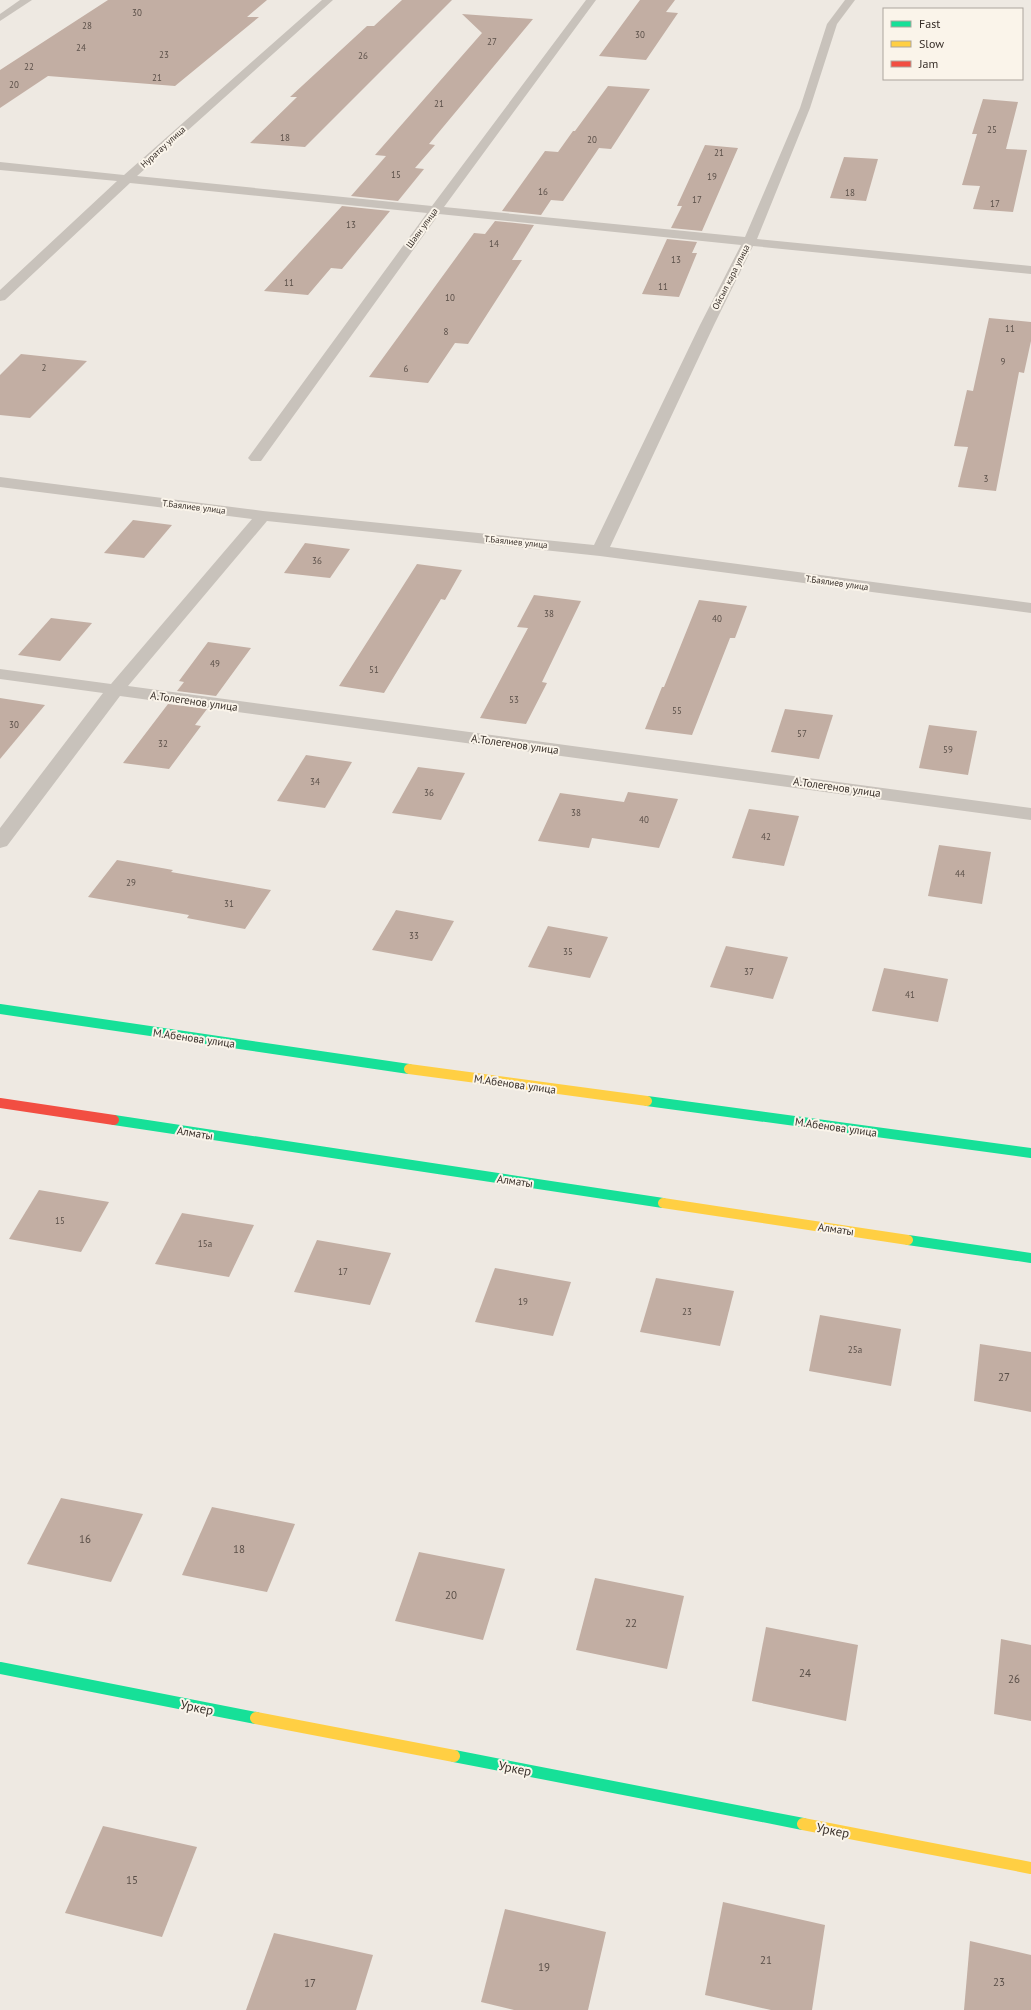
<svg xmlns="http://www.w3.org/2000/svg" width="1031" height="2010" viewBox="0 0 1031 2010" font-family="'PT Sans',sans-serif">
<style>
.building{fill:#c2aea3}
.lines{fill:none;stroke-linecap:round;stroke-linejoin:round}
.street{fill:#c8c2bb;fill-rule:evenodd}
.fast-far1{stroke:#16e098;stroke-width:10}
.fast{stroke:#16e098;stroke-width:12}
.slow-far1{stroke:#ffcf43;stroke-width:10}
.slow{stroke:#ffcf43;stroke-width:12}
.jam{stroke:#f24e42;stroke-width:10}
.labels{text-anchor:middle;stroke-width:4;stroke-linejoin:round;paint-order:stroke}
.number-label{font-size:9px;fill:#5a4f48}
.far-street-label{font-size:9px;fill:#382f29;stroke:#faf4ea}
.street-label{font-size:11px;fill:#382f29;stroke:#faf4ea}
.near-number-label{font-size:11px;fill:#5a4f48}
.near-street-label{font-size:13px;fill:#382f29;stroke:#faf4ea}
</style>
<rect width="100%" height="100%" fill="#eee9e2"/>
<g class="building">
<path d="M 108,0 L 267,0 L 247,17 L 259,17 L 175,86 L 48,76 L 0,108 L 0,70 Z"/>
<path d="M 402,0 L 452,0 L 305,147 L 250,143 L 297,97 L 290,97 L 367,26 L 374,26 Z"/>
<path d="M 640,0 L 675,0 L 666,12 L 678,13 L 646,60 L 599,56 Z"/>
<path d="M 462,14 L 533,19 L 429,144 L 435,145 L 415,168 L 424,169 L 398,201 L 351,196 L 386,156 L 375,155 L 482,33 Z"/>
<path d="M 608,86 L 650,89 L 611,149 L 599,148 L 563,201 L 551,200 L 541,215 L 502,211 L 545,151 L 558,152 L 573,131 L 575,131 Z"/>
<path d="M 983,99 L 1018,102 L 1006,149 L 1027,150 L 1013,212 L 973,209 L 980,186 L 962,185 L 977,134 L 972,134 Z"/>
<path d="M 705,145 L 738,148 L 702,231 L 671,228 L 682,206 L 677,206 Z"/>
<path d="M 844,157 L 878,159 L 866,201 L 830,198 Z"/>
<path d="M 342,206 L 390,211 L 342,269 L 331,268 L 308,295 L 264,291 Z"/>
<path d="M 495,221 L 534,225 L 512,260 L 522,260 L 468,344 L 455,343 L 428,383 L 369,377 L 474,233 L 485,234 Z"/>
<path d="M 667,239 L 697,242 L 692,253 L 697,253 L 679,297 L 642,294 Z"/>
<path d="M 989,318 L 1031,322 L 1031,341 L 1024,373 L 1019,372 L 996,491 L 958,487 L 968,447 L 954,446 L 967,390 L 973,391 Z"/>
<path d="M 21,354 L 87,361 L 30,418 L 0,415 L 0,375 Z"/>
<path d="M 133,520 L 172,525 L 144,558 L 104,553 Z"/>
<path d="M 305,543 L 350,549 L 330,578 L 284,573 Z"/>
<path d="M 417,564 L 462,570 L 445,600 L 441,599 L 384,693 L 339,686 Z"/>
<path d="M 534,595 L 581,601 L 542,682 L 547,683 L 526,724 L 480,718 L 528,628 L 517,627 Z"/>
<path d="M 699,600 L 747,606 L 735,638 L 730,638 L 692,735 L 645,729 L 662,687 L 664,687 Z"/>
<path d="M 51,618 L 92,623 L 60,661 L 18,655 Z"/>
<path d="M 208,642 L 251,648 L 216,696 L 177,691 L 184,682 L 179,681 Z"/>
<path d="M 0,698 L 45,705 L 0,759 Z"/>
<path d="M 168,704 L 207,709 L 195,725 L 201,726 L 169,769 L 123,763 Z"/>
<path d="M 785,709 L 833,715 L 819,759 L 771,752 Z"/>
<path d="M 929,725 L 977,731 L 968,775 L 919,768 Z"/>
<path d="M 306,755 L 352,762 L 325,808 L 277,801 Z"/>
<path d="M 418,767 L 465,773 L 441,820 L 392,813 Z"/>
<path d="M 628,792 L 678,799 L 659,848 L 592,838 L 589,848 L 538,841 L 560,793 L 624,802 Z"/>
<path d="M 749,809 L 799,816 L 784,866 L 732,858 Z"/>
<path d="M 939,845 L 991,852 L 982,904 L 928,896 Z"/>
<path d="M 117,860 L 173,870 L 171,872 L 271,890 L 245,929 L 187,918 L 189,915 L 88,897 Z"/>
<path d="M 396,910 L 454,921 L 432,961 L 372,950 Z"/>
<path d="M 548,926 L 608,937 L 590,978 L 528,967 Z"/>
<path d="M 726,946 L 788,957 L 773,999 L 710,987 Z"/>
<path d="M 884,968 L 948,979 L 938,1022 L 872,1011 Z"/>
<path d="M 39,1190 L 109,1202 L 81,1252 L 9,1239 Z"/>
<path d="M 182,1213 L 254,1225 L 229,1277 L 155,1264 Z"/>
<path d="M 317,1240 L 391,1253 L 370,1305 L 294,1292 Z"/>
<path d="M 495,1268 L 571,1282 L 553,1336 L 475,1322 Z"/>
<path d="M 656,1278 L 734,1291 L 720,1346 L 640,1332 Z"/>
<path d="M 820,1315 L 901,1329 L 891,1386 L 809,1371 Z"/>
<path d="M 980,1344 L 1031,1352 L 1031,1412 L 974,1401 Z"/>
<path d="M 61,1498 L 143,1514 L 111,1582 L 27,1564 Z"/>
<path d="M 212,1507 L 295,1524 L 267,1592 L 182,1575 Z"/>
<path d="M 419,1552 L 505,1569 L 483,1640 L 395,1621 Z"/>
<path d="M 595,1578 L 684,1596 L 667,1669 L 576,1650 Z"/>
<path d="M 766,1627 L 858,1645 L 846,1721 L 752,1701 Z"/>
<path d="M 1001,1639 L 1031,1645 L 1031,1721 L 994,1714 Z"/>
<path d="M 103,1826 L 197,1847 L 162,1937 L 65,1913 Z"/>
<path d="M 723,1902 L 825,1925 L 812,2010 L 771,2010 L 705,1995 Z"/>
<path d="M 505,1909 L 606,1932 L 588,2010 L 514,2010 L 481,2002 Z"/>
<path d="M 274,1933 L 373,1955 L 356,2010 L 246,2010 Z"/>
<path d="M 970,1941 L 1031,1955 L 1031,2010 L 964,2010 Z"/>
</g>
<g class="lines">
<g class="street">
<path d="M 20,0 L 32,0 L 0,21 L 0,14 Z"/>
<path d="M 322,0 L 333,0 L 137,176 L 432,206 L 586,0 L 596,0 L 444,207 L 745,237 L 800,108 L 827,24 L 845,0 L 855,0 L 837,24 L 810,108 L 757,239 L 1031,266 L 1031,274 L 753,246 L 714,325 L 610,547 L 1031,603 L 1031,613 L 600,556 L 267,521 L 128,686 L 1031,808 L 1031,820 L 120,696 L 7,846 L 0,848 L 0,828 L 103,693 L 0,679 L 0,669 L 111,684 L 252,519 L 0,487 L 0,477 L 263,511 L 594,545 L 700,325 L 741,245 L 439,214 L 261,461 L 251,461 L 248,458 L 427,213 L 130,183 L 5,300 L 0,301 L 0,290 L 117,181 L 0,170 L 0,162 L 124,175 Z"/>
</g>
<g class="fast-far1">
<path d="M 0,1009 L 409,1069"/>
<path d="M 647,1101 L 1031,1153"/>
<path d="M 114,1120 L 663,1203"/>
<path d="M 908,1240 L 1031,1258"/>
</g>
<g class="fast">
<path d="M 0,1668 L 256,1718"/>
<path d="M 454,1756 L 803,1824"/>
</g>
<g class="slow-far1">
<path d="M 409,1069 L 647,1101"/>
<path d="M 663,1203 L 908,1240"/>
</g>
<g class="slow">
<path d="M 256,1718 L 454,1756"/>
<path d="M 803,1824 L 1031,1868"/>
</g>
<path class="jam" d="M 0,1103 L 114,1120"/>
</g>
<g class="labels">
<g class="number-label">
<text x="137" y="16">30</text>
<text x="87" y="29">28</text>
<text x="640" y="38">30</text>
<text x="492" y="45">27</text>
<text x="81" y="51">24</text>
<text x="164" y="58">23</text>
<text x="363" y="59">26</text>
<text x="29" y="70">22</text>
<text x="157" y="81">21</text>
<text x="14" y="88">20</text>
<text x="439" y="107">21</text>
<text x="992" y="133">25</text>
<text x="285" y="141">18</text>
<text x="592" y="143">20</text>
<text x="719" y="156">21</text>
<text x="396" y="178">15</text>
<text x="712" y="180">19</text>
<text x="543" y="195">16</text>
<text x="850" y="196">18</text>
<text x="697" y="203">17</text>
<text x="995" y="207">17</text>
<text x="351" y="228">13</text>
<text x="494" y="247">14</text>
<text x="676" y="263">13</text>
<text x="289" y="286">11</text>
<text x="663" y="290">11</text>
<text x="450" y="301">10</text>
<text x="1010" y="332">11</text>
<text x="446" y="335">8</text>
<text x="1003" y="365">9</text>
<text x="44" y="371">2</text>
<text x="406" y="372">6</text>
<text x="986" y="482">3</text>
<text x="317" y="564">36</text>
<text x="549" y="617">38</text>
<text x="717" y="622">40</text>
<text x="215" y="667">49</text>
<text x="374" y="673">51</text>
<text x="514" y="703">53</text>
<text x="677" y="714">55</text>
<text x="14" y="728">30</text>
<text x="802" y="737">57</text>
<text x="163" y="747">32</text>
<text x="948" y="753">59</text>
<text x="315" y="785">34</text>
<text x="429" y="796">36</text>
<text x="576" y="816">38</text>
<text x="644" y="823">40</text>
<text x="766" y="840">42</text>
<text x="960" y="877">44</text>
<text x="131" y="886">29</text>
<text x="229" y="907">31</text>
<text x="414" y="939">33</text>
<text x="568" y="955">35</text>
<text x="749" y="975">37</text>
<text x="910" y="998">41</text>
<text x="60" y="1224">15</text>
<text x="205" y="1247">15а</text>
<text x="343" y="1275">17</text>
<text x="523" y="1305">19</text>
<text x="687" y="1315">23</text>
<text x="855" y="1353">25а</text>
</g>
<g class="far-street-label">
<text transform="translate(163 147) rotate(-42)" y="3">Нуратау улица</text>
<text transform="translate(422 228) rotate(-54)" y="3">Шаян улица</text>
<text transform="translate(731 277) rotate(-63)" y="3">Ойсыл кара улица</text>
<text transform="translate(194 507) rotate(7)" y="3">Т.Баялиев улица</text>
<text transform="translate(516 542) rotate(6)" y="3">Т.Баялиев улица</text>
<text transform="translate(837 583) rotate(8)" y="3">Т.Баялиев улица</text>
</g>
<g class="street-label">
<text transform="translate(194 701) rotate(8)" y="4">А.Толегенов улица</text>
<text transform="translate(515 744) rotate(8)" y="4">А.Толегенов улица</text>
<text transform="translate(837 787) rotate(8)" y="4">А.Толегенов улица</text>
<text transform="translate(194 1038) rotate(8)" y="4">М.Абенова улица</text>
<text transform="translate(515 1084) rotate(8)" y="4">М.Абенова улица</text>
<text transform="translate(836 1127) rotate(8)" y="4">М.Абенова улица</text>
<text transform="translate(195 1133) rotate(9)" y="4">Алматы</text>
<text transform="translate(515 1181) rotate(8)" y="4">Алматы</text>
<text transform="translate(836 1229) rotate(8)" y="4">Алматы</text>
</g>
<g class="near-number-label">
<text x="1004" y="1381">27</text>
<text x="85" y="1543">16</text>
<text x="239" y="1553">18</text>
<text x="451" y="1599">20</text>
<text x="631" y="1627">22</text>
<text x="805" y="1677">24</text>
<text x="1014" y="1683">26</text>
<text x="132" y="1884">15</text>
<text x="766" y="1964">21</text>
<text x="544" y="1971">19</text>
<text x="999" y="1986">23</text>
<text x="310" y="1987">17</text>
</g>
<g class="near-street-label">
<text transform="translate(197 1707) rotate(11)" y="5">Уркер</text>
<text transform="translate(515 1768) rotate(11)" y="5">Уркер</text>
<text transform="translate(833 1830) rotate(11)" y="5">Уркер</text>
</g>
</g>
<rect x="883" y="8" width="140" height="72" fill="#faf4ea" stroke="#aca59d"/>
<rect x="891" y="21" width="20" height="6" fill="#16e098" stroke="#aca59d"/>
<text x="919" y="28" font-size="12" fill="#382f29">Fast</text>
<rect x="891" y="41" width="20" height="6" fill="#ffcf43" stroke="#aca59d"/>
<text x="919" y="48" font-size="12" fill="#382f29">Slow</text>
<rect x="891" y="61" width="20" height="6" fill="#f24e42" stroke="#aca59d"/>
<text x="919" y="68" font-size="12" fill="#382f29">Jam</text>
</svg>
